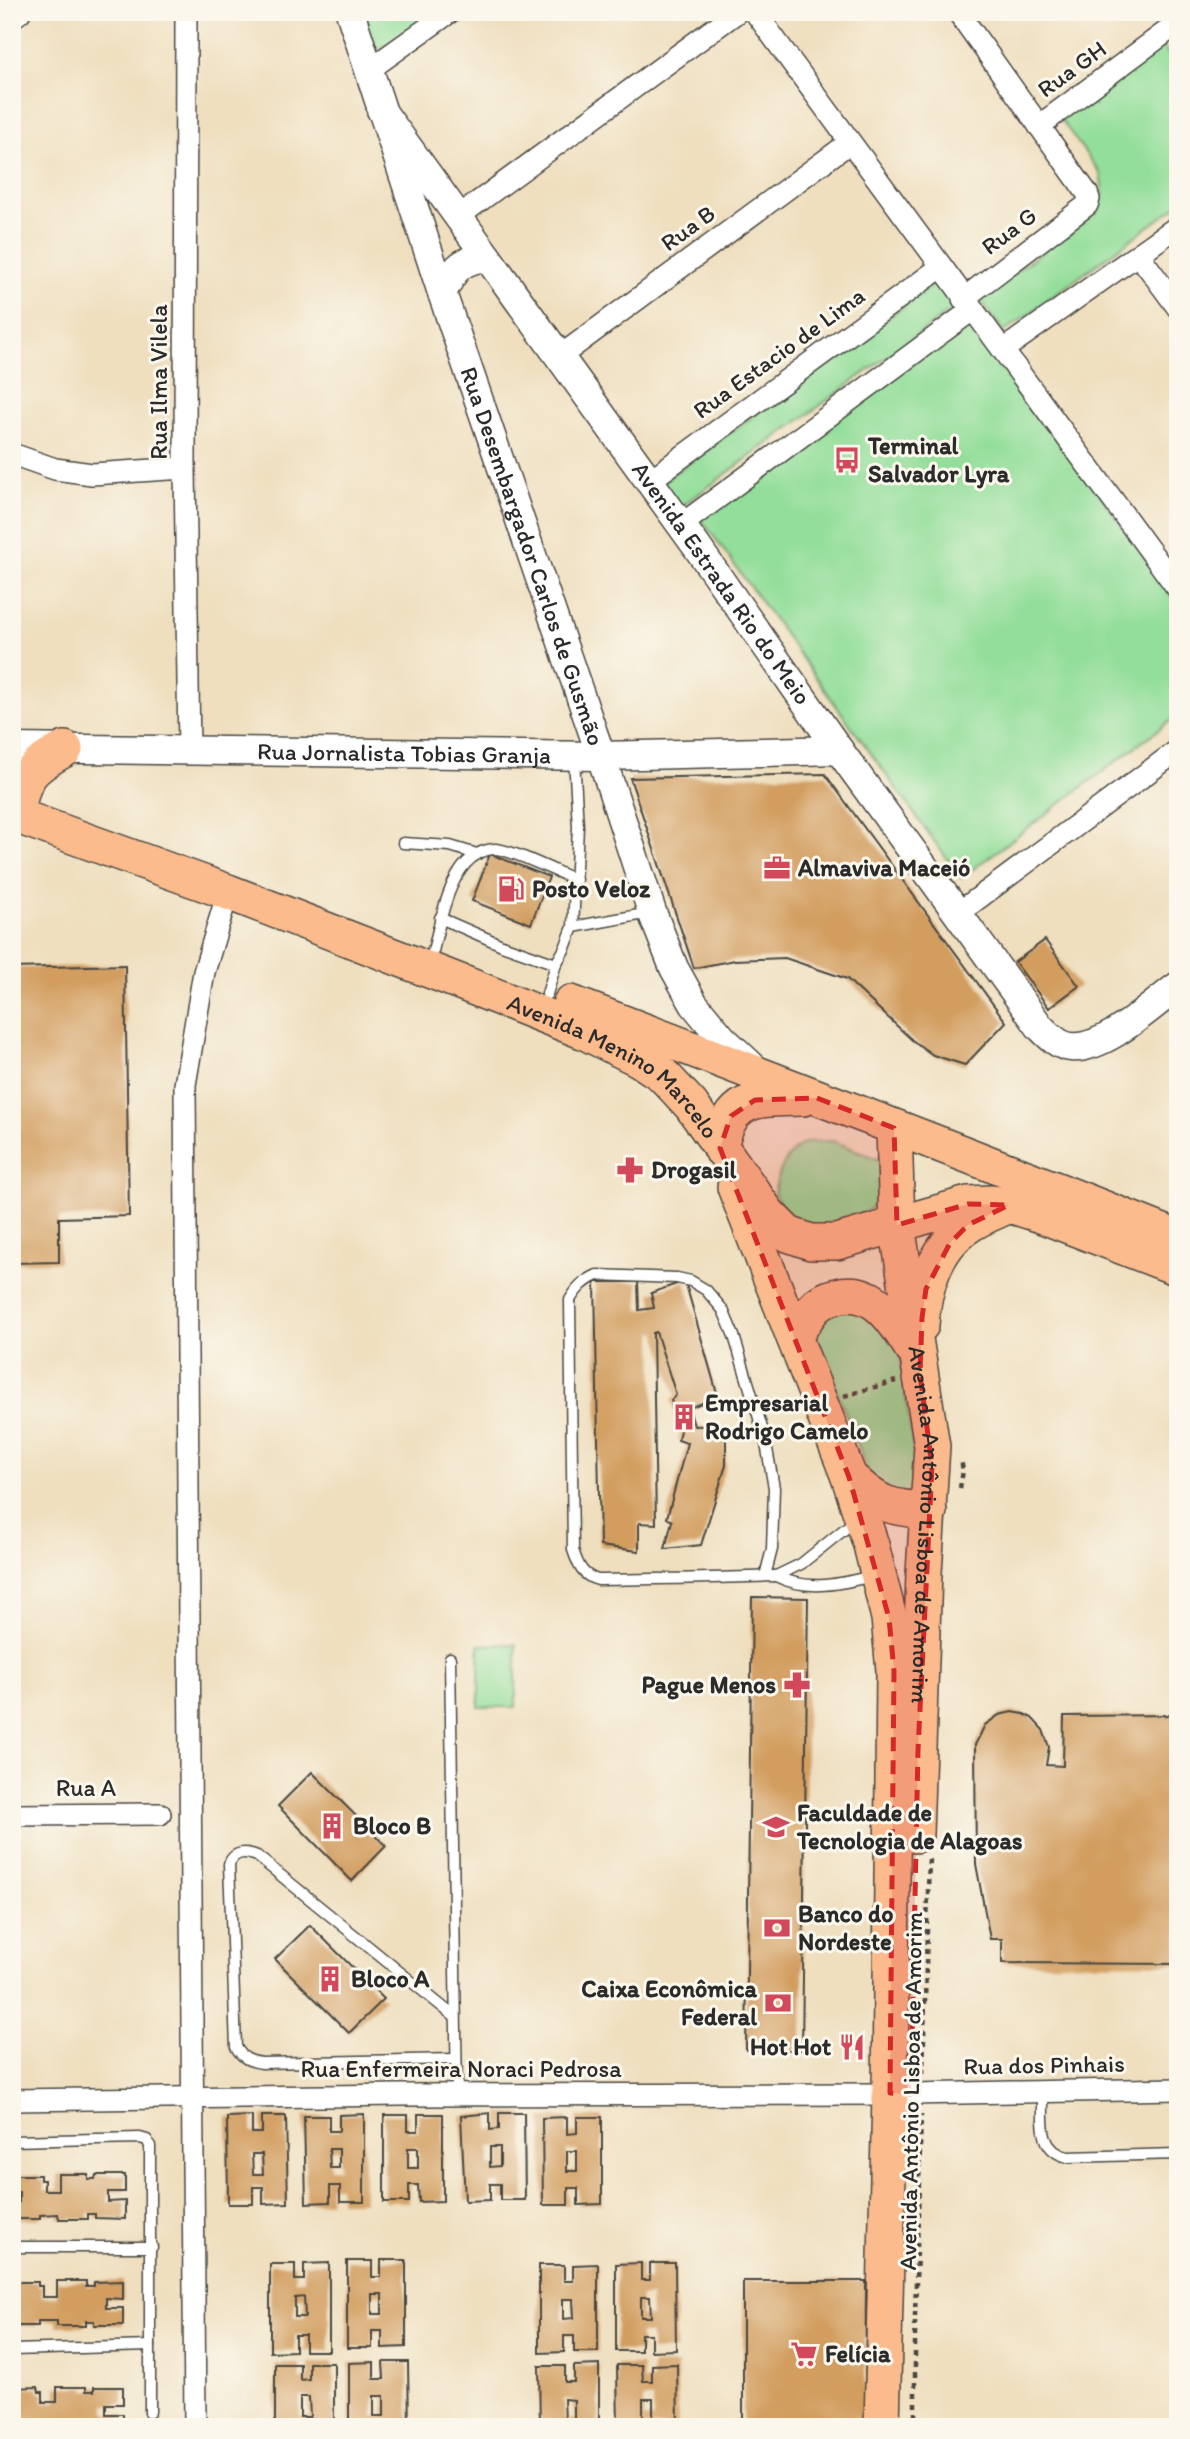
<svg xmlns="http://www.w3.org/2000/svg" width="1190" height="2439" viewBox="0 0 1190 2439" font-family="Itim,sans-serif">
<style>
.green{fill:#93de9a;stroke:#5f8462;stroke-width:2}
.building{fill:#d29d5f;fill-rule:evenodd}
.lines{fill:none;stroke-linecap:round;stroke-linejoin:round}
.service-casing{stroke:#484641;stroke-width:13}
.minor-casing{stroke:#484641;stroke-width:24}
.tertiary-casing{stroke:#484641;stroke-width:31}
.primary-casing{stroke:#484641;stroke-width:38}
.path{stroke:#484641;stroke-width:4.5;stroke-dasharray:5 5;stroke-linecap:butt}
.service{stroke:#fff;stroke-width:10}
.minor{stroke:#fff;stroke-width:21}
.tertiary{stroke:#fff;stroke-width:28}
.primary{stroke:#fbbb8d;stroke-width:35}
.marked{fill:#d62828;fill-opacity:0.2;stroke:#d62828;stroke-width:5;stroke-dasharray:14 9;stroke-linejoin:round}
.labels{text-anchor:middle;stroke-width:6;stroke-linejoin:round;paint-order:stroke}
.street-label{font-size:24px;fill:#2b2b2b;stroke:#fbf7ec}
.poi-label{font-size:24px;font-weight:bold;fill:#2b2b2b;stroke:#fbf7ec;text-anchor:start}
</style>
<rect width="100%" height="100%" fill="#fbf7ec"/>
<filter id="ink" filterUnits="userSpaceOnUse"><feTurbulence type="fractalNoise" baseFrequency=".0143" numOctaves="2"/><feDisplacementMap in="SourceGraphic" scale="14" xChannelSelector="R" yChannelSelector="G"/><feConvolveMatrix kernelMatrix="1 2 1 2 8 2 1 2 1" color-interpolation-filters="sRGB"/></filter>
<filter id="wash" filterUnits="userSpaceOnUse"><feTurbulence type="fractalNoise" baseFrequency=".00686" numOctaves="4" result="noise"/><feDisplacementMap in="SourceGraphic" scale="28" xChannelSelector="R" yChannelSelector="G"/><feGaussianBlur stdDeviation="1.57" result="paint"/><feColorMatrix in="noise" values="0 0 0 0 0 0 0 0 0 0 0 0 0 0 0 0 0 1.4 0 .05"/><feComposite in="paint" operator="in"/></filter>
<g filter="url(#wash)">
<rect width="100%" height="100%" fill="#efdfbf"/>
<g class="green">
<path d="M 363,12 L 438,12 L 375,52 Z"/>
<path d="M 1158,40 L 1178,67 L 1178,205 L 1004,332 L 979,298 L 1097,212 L 1103,194 L 1100,173 L 1057,114 Z"/>
<path d="M 941,279 L 960,304 L 679,508 L 661,483 Z"/>
<path d="M 975,318 L 1178,605 L 1178,715 L 961,878 L 699,516 Z"/>
<path d="M 833,1141 L 885,1162 C 884,1174 884,1189 877,1200 C 862,1223 831,1235 804,1225 C 790,1220 781,1206 774,1194 C 777,1176 786,1151 805,1143 C 812,1140 825,1142 833,1141 Z"/>
<path d="M 856,1302 L 899,1348 L 920,1492 L 906,1499 L 873,1485 L 815,1334 L 824,1307 Z"/>
<path d="M 516,1644 L 516,1707 L 479,1707 L 479,1645 Z"/>
</g>
<g id="blocks">
<g class="building">
<path d="M 825,774 L 1006,1022 L 965,1065 L 933,1055 L 912,1040 L 847,979 L 785,958 L 735,960 L 694,968 L 630,778 Z"/>
<path d="M 490,854 L 549,877 L 531,924 L 472,901 Z"/>
<path d="M 1045,940 L 1079,986 L 1049,1008 L 1015,962 Z"/>
<path d="M 125,965 L 129,1216 L 59,1218 L 59,1262 L 12,1263 L 12,968 Z"/>
<path d="M 685,1281 L 718,1397 L 689,1408 L 694,1426 L 726,1425 L 726,1465 L 701,1545 L 665,1549 L 672,1521 L 667,1518 L 687,1443 L 678,1440 L 680,1430 L 671,1400 L 676,1395 L 656,1332 L 653,1333 L 656,1524 L 639,1523 L 639,1551 L 600,1546 L 595,1282 L 638,1282 L 639,1310 L 654,1308 L 651,1293 Z"/>
<path d="M 752,1597 L 808,1598 L 802,2050 L 746,2050 Z"/>
<path d="M 1012,1712 L 1024,1714 L 1032,1718 L 1043,1730 L 1049,1747 L 1046,1765 L 1063,1766 L 1064,1716 L 1178,1715 L 1178,1964 L 1002,1963 L 1002,1939 L 990,1939 L 976,1864 L 975,1745 L 985,1725 L 999,1715 Z"/>
<path d="M 312,1772 L 386,1846 L 352,1881 L 278,1806 Z"/>
<path d="M 310,1925 L 384,1999 L 349,2033 L 275,1959 Z"/>
<path d="M 490,2113 L 490,2130 L 499,2129 L 499,2113 L 524,2113 L 525,2200 L 500,2200 L 500,2184 L 490,2184 L 490,2200 L 465,2201 L 461,2116 ZM 490,2147 L 500,2147 L 500,2166 L 490,2167 Z"/>
<path d="M 364,2114 L 364,2202 L 340,2202 L 340,2186 L 330,2186 L 330,2202 L 306,2203 L 304,2116 L 329,2116 L 329,2131 L 339,2131 L 339,2115 ZM 329,2149 L 339,2149 L 339,2168 L 330,2168 Z"/>
<path d="M 418,2114 L 443,2114 L 443,2201 L 419,2202 L 418,2185 L 409,2185 L 409,2202 L 384,2202 L 384,2115 L 408,2115 L 408,2131 L 418,2131 ZM 408,2148 L 418,2148 L 418,2168 L 408,2168 Z"/>
<path d="M 252,2116 L 252,2133 L 262,2133 L 262,2116 L 286,2116 L 288,2203 L 263,2204 L 263,2187 L 253,2187 L 253,2204 L 228,2204 L 227,2117 ZM 252,2154 L 262,2154 L 263,2174 L 253,2174 Z"/>
<path d="M 567,2117 L 567,2134 L 577,2133 L 577,2117 L 602,2117 L 602,2204 L 578,2205 L 578,2188 L 568,2188 L 568,2205 L 543,2205 L 542,2118 ZM 567,2151 L 577,2151 L 577,2171 L 567,2171 Z"/>
<path d="M 58,2174 L 88,2174 L 88,2179 L 95,2179 L 96,2175 L 125,2175 L 125,2192 L 108,2192 L 108,2202 L 125,2201 L 125,2219 L 95,2218 L 95,2214 L 88,2214 L 88,2219 L 59,2219 L 58,2214 L 40,2215 L 40,2219 L 12,2219 L 12,2202 L 19,2202 L 19,2192 L 12,2192 L 12,2175 L 40,2175 L 40,2180 L 44,2180 L 44,2190 L 58,2190 Z"/>
<path d="M 381,2260 L 406,2260 L 406,2347 L 382,2348 L 382,2331 L 372,2331 L 372,2348 L 347,2348 L 347,2261 L 372,2261 L 372,2277 L 381,2277 ZM 372,2294 L 382,2294 L 382,2314 L 372,2314 Z"/>
<path d="M 329,2263 L 329,2351 L 305,2351 L 305,2335 L 295,2335 L 295,2351 L 270,2352 L 270,2264 L 295,2264 L 295,2280 L 304,2280 L 304,2264 ZM 304,2297 L 305,2317 L 295,2317 L 295,2298 Z"/>
<path d="M 641,2263 L 641,2280 L 650,2280 L 650,2263 L 675,2263 L 676,2350 L 651,2351 L 651,2334 L 641,2334 L 641,2351 L 616,2351 L 616,2264 ZM 641,2297 L 650,2297 L 651,2317 L 641,2317 Z"/>
<path d="M 598,2264 L 598,2352 L 574,2352 L 574,2336 L 564,2336 L 564,2352 L 539,2353 L 539,2265 L 564,2265 L 564,2281 L 573,2281 L 573,2265 ZM 563,2299 L 573,2299 L 574,2318 L 563,2319 Z"/>
<path d="M 57,2281 L 86,2281 L 86,2286 L 94,2286 L 94,2282 L 123,2281 L 123,2299 L 106,2298 L 106,2308 L 123,2308 L 123,2325 L 94,2325 L 94,2321 L 86,2321 L 86,2326 L 57,2326 L 57,2321 L 38,2321 L 38,2326 L 12,2326 L 12,2309 L 17,2309 L 17,2299 L 12,2299 L 12,2282 L 38,2282 L 38,2286 L 42,2286 L 42,2297 L 57,2297 Z"/>
<path d="M 743,2281 L 866,2281 L 865,2427 L 743,2427 Z"/>
<path d="M 374,2362 L 374,2379 L 384,2379 L 383,2362 L 408,2362 L 409,2427 L 349,2427 L 349,2363 ZM 374,2396 L 384,2396 L 384,2416 L 374,2416 Z"/>
<path d="M 309,2363 L 334,2363 L 334,2427 L 275,2427 L 275,2364 L 300,2364 L 300,2380 L 309,2379 ZM 300,2397 L 309,2397 L 310,2417 L 300,2417 Z"/>
<path d="M 677,2364 L 678,2427 L 618,2427 L 617,2365 L 642,2365 L 643,2381 L 652,2381 L 652,2365 ZM 643,2399 L 653,2399 L 653,2419 L 643,2418 Z"/>
<path d="M 599,2365 L 599,2427 L 540,2427 L 539,2366 L 565,2366 L 565,2382 L 574,2382 L 574,2366 ZM 564,2399 L 574,2400 L 574,2419 L 565,2420 Z"/>
<path d="M 38,2387 L 39,2392 L 43,2392 L 43,2402 L 57,2402 L 57,2387 L 86,2387 L 86,2391 L 94,2391 L 94,2387 L 123,2387 L 123,2404 L 106,2404 L 106,2414 L 123,2414 L 123,2427 L 12,2427 L 12,2414 L 17,2414 L 17,2405 L 12,2405 L 12,2388 Z"/>
</g>
</g>
</g>
<g filter="url(#ink)">
<use href="#blocks" fill-opacity="0" stroke="#484641" stroke-width="2"/>
<g class="lines">
<g class="service-casing">
<g id="service">
<path d="M 403,843 L 450,846 L 477,854"/>
<path d="M 440,918 L 502,945 L 556,964"/>
<path d="M 573,927 L 650,913"/>
<path d="M 433,951 C 441,919 451,852 494,849 C 509,848 559,873 576,880"/>
<path d="M 547,994 L 556,964 L 565,948 L 573,927 L 578,827 L 574,757"/>
<path d="M 856,1520 L 801,1564 L 776,1576 C 807,1592 842,1584 875,1575"/>
<path d="M 765,1576 L 772,1549 L 774,1488 L 765,1438 L 734,1336 L 723,1310 L 706,1290 L 691,1281 L 677,1278 L 597,1275 C 584,1281 577,1288 570,1300 L 573,1550 C 578,1565 582,1576 598,1580 C 657,1579 717,1578 776,1576"/>
<path d="M 450,1658 L 457,2094"/>
<path d="M 455,2017 L 257,1856 C 246,1851 234,1851 229,1864 L 236,2047 C 243,2059 249,2061 262,2063 L 456,2059"/>
<path d="M 1043,2091 C 1044,2118 1036,2150 1068,2157 L 1178,2154"/>
<path d="M 12,2141 L 140,2138 L 147,2140 L 150,2146 L 150,2412"/>
<path d="M 12,2247 L 152,2247"/>
<path d="M 12,2350 L 150,2346"/>
</g>
</g>
<g class="minor-casing">
<g id="minor">
<path d="M 186,12 L 185,468 L 189,752"/>
<path d="M 755,12 L 1178,589"/>
<path d="M 958,12 L 1087,193 L 1089,199 L 1087,205 L 963,299"/>
<path d="M 12,18 L 20,12"/>
<path d="M 370,69 L 450,12"/>
<path d="M 1039,126 L 1170,29"/>
<path d="M 459,216 L 737,12"/>
<path d="M 1139,255 L 1178,308"/>
<path d="M 1003,350 L 1178,226"/>
<path d="M 559,357 L 849,143"/>
<path d="M 12,454 L 55,469 L 92,474 L 185,468"/>
<path d="M 649,481 L 941,267"/>
<path d="M 681,525 L 972,310"/>
<path d="M 957,914 L 1178,750"/>
<path d="M 12,1815 L 160,1814"/>
<path d="M 12,2100 L 401,2095 L 911,2094 L 1178,2089"/>
<path d="M 195,2427 L 185,1085 L 204,972 L 228,892"/>
</g>
</g>
<g class="tertiary-casing">
<g id="tertiary">
<path id="s1" d="M 350,12 L 442,293 L 601,756 L 652,912 L 674,968 L 694,1004 L 722,1038 L 757,1071"/>
<path id="s2" d="M 381,110 L 697,547 L 839,750 L 1040,1027 C 1048,1035 1058,1046 1071,1047 C 1105,1050 1152,1005 1178,986"/>
<path d="M 442,293 C 454,270 459,260 487,257"/>
<path id="s3" d="M 12,748 L 601,756 L 839,750"/>
</g>
</g>
<g class="primary-casing">
<g id="primary">
<path id="s4" d="M 12,814 L 228,892 L 460,982 L 585,1032 L 639,1059 L 663,1075 L 691,1105 L 768,1214 L 788,1234 L 811,1242 L 837,1242 L 968,1204 L 990,1203 L 1009,1205 L 1038,1214 L 1178,1268"/>
<path d="M 17,816 C 21,777 31,767 65,749"/>
<path d="M 571,1003 C 773,1080 976,1157 1178,1238"/>
<path id="s5" d="M 894,1128 L 897,1225 L 932,1446 L 924,1573 L 915,1835"/>
<path d="M 720,1148 C 730,1095 757,1099 803,1098"/>
<path d="M 735,1187 L 849,1477 L 871,1545 L 889,1618 L 894,1671 L 890,2093 L 882,2427"/>
<path d="M 921,1325 C 923,1288 936,1246 969,1225 C 979,1218 992,1213 1003,1208"/>
<path d="M 794,1337 C 800,1328 806,1317 813,1309 C 819,1302 828,1298 837,1296 C 874,1286 895,1321 912,1348"/>
<path d="M 849,1477 C 880,1506 888,1507 929,1511"/>
</g>
</g>
<g class="path">
<path d="M 844,1396 L 896,1381"/>
<path d="M 960,1488 L 963,1471 L 961,1459"/>
<path d="M 923,2074 L 929,1856"/>
<path d="M 915,2427 L 915,2316 L 921,2115"/>
</g>
<use href="#service" class="service"/>
<use href="#minor" class="minor"/>
<use href="#tertiary" class="tertiary"/>
<use href="#primary" class="primary"/>
</g>
</g>
<path class="marked" d="M 817,1098 L 894,1128 L 897,1225 L 968,1204 L 1009,1205 L 968,1225 L 950,1243 L 926,1289 L 922,1318 L 920,1374 L 932,1466 L 918,1750 L 911,2094 L 890,2093 L 894,1671 L 889,1618 L 849,1477 L 720,1148 L 731,1116 L 755,1100 Z"/>
<defs>
<g id="bus-bare" transform="scale(2.1)"><path d="M-5-6H5V4H4V6H2V4H-2V6H-4V4H-5ZM-3.5-4V0h7V-4ZM-3.5 1.2v1.5H-2V1.2ZM2 1.2v1.5H3.5V1.2Z" fill="#d1495b" stroke="#fbf7ec" stroke-width="2.5" paint-order="stroke"/></g>
<g id="office-bare" transform="scale(2.1)"><path d="M-6-3h4V-5.5h4V-3h4V5H-6ZM-1-4.5V-3h2v-1.5ZM-6 0V1H6V0Z" fill="#d1495b" stroke="#fbf7ec" stroke-width="2.5" paint-order="stroke"/></g>
<g id="fuel-bare" transform="scale(2.1)"><path d="M-5.5-6h7V0h2V4h1.3V-2.5L3-4.5l.8-.8L6-3V5H2.5V1h-1V6h-7ZM-4.2-4.7v3.2H.2V-4.7Z" fill="#d1495b" stroke="#fbf7ec" stroke-width="2.5" paint-order="stroke"/></g>
<g id="pharmacy-bare" transform="scale(2.1)"><path d="M-2-6h4v4h4v4h-4v4h-4v-4h-4v-4h4Z" fill="#d1495b" stroke="#fbf7ec" stroke-width="2.5" paint-order="stroke"/></g>
<g id="building-bare" transform="scale(2.1)"><path d="M-4-6H4V6H1V3H-1V6H-4ZM-2.5-4.3h1.7v1.8h-1.7ZM.8-4.3h1.7v1.8H.8ZM-2.5-1h1.7V.8h-1.7ZM.8-1h1.7V.8H.8Z" fill="#d1495b" stroke="#fbf7ec" stroke-width="2.5" paint-order="stroke"/></g>
<g id="university-bare" transform="scale(2.1)"><path d="M0-5L7-2L0 1L-7-2ZM-4 1L0 2.5L4 1V4Q0 6-4 4Z" fill="#d1495b" stroke="#fbf7ec" stroke-width="2.5" paint-order="stroke"/></g>
<g id="bank-bare" transform="scale(2.1)"><path d="M-6-4H6V4H-6ZM0-2.3a2.3 2.3 0 1 0 0 4.6a2.3 2.3 0 1 0 0-4.6Z" fill="#d1495b" stroke="#fbf7ec" stroke-width="2.5" paint-order="stroke"/></g>
<g id="restaurant-bare" transform="scale(2.1)"><path d="M-5-6h1v4h1v-4h1v4h1v-4h1v5L-1.5 .5V6h-2V.5L-5-1ZM5-6V6H3V1.5H1.5Q1.5-4 5-6Z" fill="#d1495b" stroke="#fbf7ec" stroke-width="2.5" paint-order="stroke"/></g>
<g id="supermarket-bare" transform="scale(2.1)"><path d="M-6-5.5h2.5l.6 2H6L4.5 2H-2.5L-4.4-4H-6ZM-1.5 3.2a1.3 1.3 0 1 0 .1 0ZM3 3.2a1.3 1.3 0 1 0 .1 0Z" fill="#d1495b" stroke="#fbf7ec" stroke-width="2.5" paint-order="stroke"/></g>
</defs>
<g fill-rule="evenodd">
<use href="#bus-bare" x="847" y="460"/>
<use href="#office-bare" x="777" y="868"/>
<use href="#fuel-bare" x="511" y="889"/>
<use href="#pharmacy-bare" x="630" y="1170"/>
<use href="#building-bare" x="684" y="1417"/>
<use href="#pharmacy-bare" x="797" y="1685"/>
<use href="#building-bare" x="332" y="1826"/>
<use href="#university-bare" x="776" y="1827"/>
<use href="#bank-bare" x="777" y="1928"/>
<use href="#building-bare" x="330" y="1979"/>
<use href="#bank-bare" x="778" y="2003"/>
<use href="#restaurant-bare" x="852" y="2047"/>
<use href="#supermarket-bare" x="804" y="2354"/>
</g>
<g class="labels">
<g class="street-label">
<text transform="translate(1072 69) rotate(-36)" y="8">Rua GH</text>
<text transform="translate(688 228) rotate(-36)" y="8">Rua B</text>
<text transform="translate(1009 231) rotate(-37)" y="8">Rua G</text>
<text transform="translate(779 353) rotate(-36)" y="8">Rua Estacio de Lima</text>
<text transform="translate(159 382) rotate(-90)" y="8">Rua Ilma Vilela</text>
<text dy="8" stroke="none"><textPath href="#s1" startOffset="574">Rua Desembargador Carlos de Gusmão</textPath></text>
<text dy="8" stroke="none"><textPath href="#s2" startOffset="583">Avenida Estrada Rio do Meio</textPath></text>
<text dy="8" stroke="none"><textPath href="#s3" startOffset="392">Rua Jornalista Tobias Granja</textPath></text>
<text dy="8" stroke="none"><textPath href="#s4" startOffset="656">Avenida Menino Marcelo</textPath></text>
<text dy="8" stroke="none"><textPath href="#s5" startOffset="399">Avenida Antônio Lisboa de Amorim</textPath></text>
<text x="86" y="1796">Rua A</text>
<text transform="translate(1044 2065) rotate(-1)" y="8">Rua dos Pinhais</text>
<text x="461" y="2077">Rua Enfermeira Noraci Pedrosa</text>
<text transform="translate(911 2091) rotate(-89)" y="8">Avenida Antônio Lisboa de Amorim</text>
</g>
<g class="poi-label">
<text x="868" y="454">Terminal<tspan x="868" dy="28">Salvador Lyra</tspan></text>
<text x="798" y="876">Almaviva Maceió</text>
<text x="532" y="897">Posto Veloz</text>
<text x="651" y="1178">Drogasil</text>
<text x="705" y="1411">Empresarial<tspan x="705" dy="28">Rodrigo Camelo</tspan></text>
<text x="776" y="1693" text-anchor="end">Pague Menos</text>
<text x="797" y="1821">Faculdade de<tspan x="797" dy="28">Tecnologia de Alagoas</tspan></text>
<text x="353" y="1834">Bloco B</text>
<text x="798" y="1922">Banco do<tspan x="798" dy="28">Nordeste</tspan></text>
<text x="351" y="1987">Bloco A</text>
<text x="757" y="1997" text-anchor="end">Caixa Econômica<tspan x="757" dy="28">Federal</tspan></text>
<text x="831" y="2055" text-anchor="end">Hot Hot</text>
<text x="825" y="2362">Felícia</text>
</g>
</g>
<rect width="1190" height="2439" fill="none" stroke="#fbf7ec" stroke-width="42"/>
</svg>
